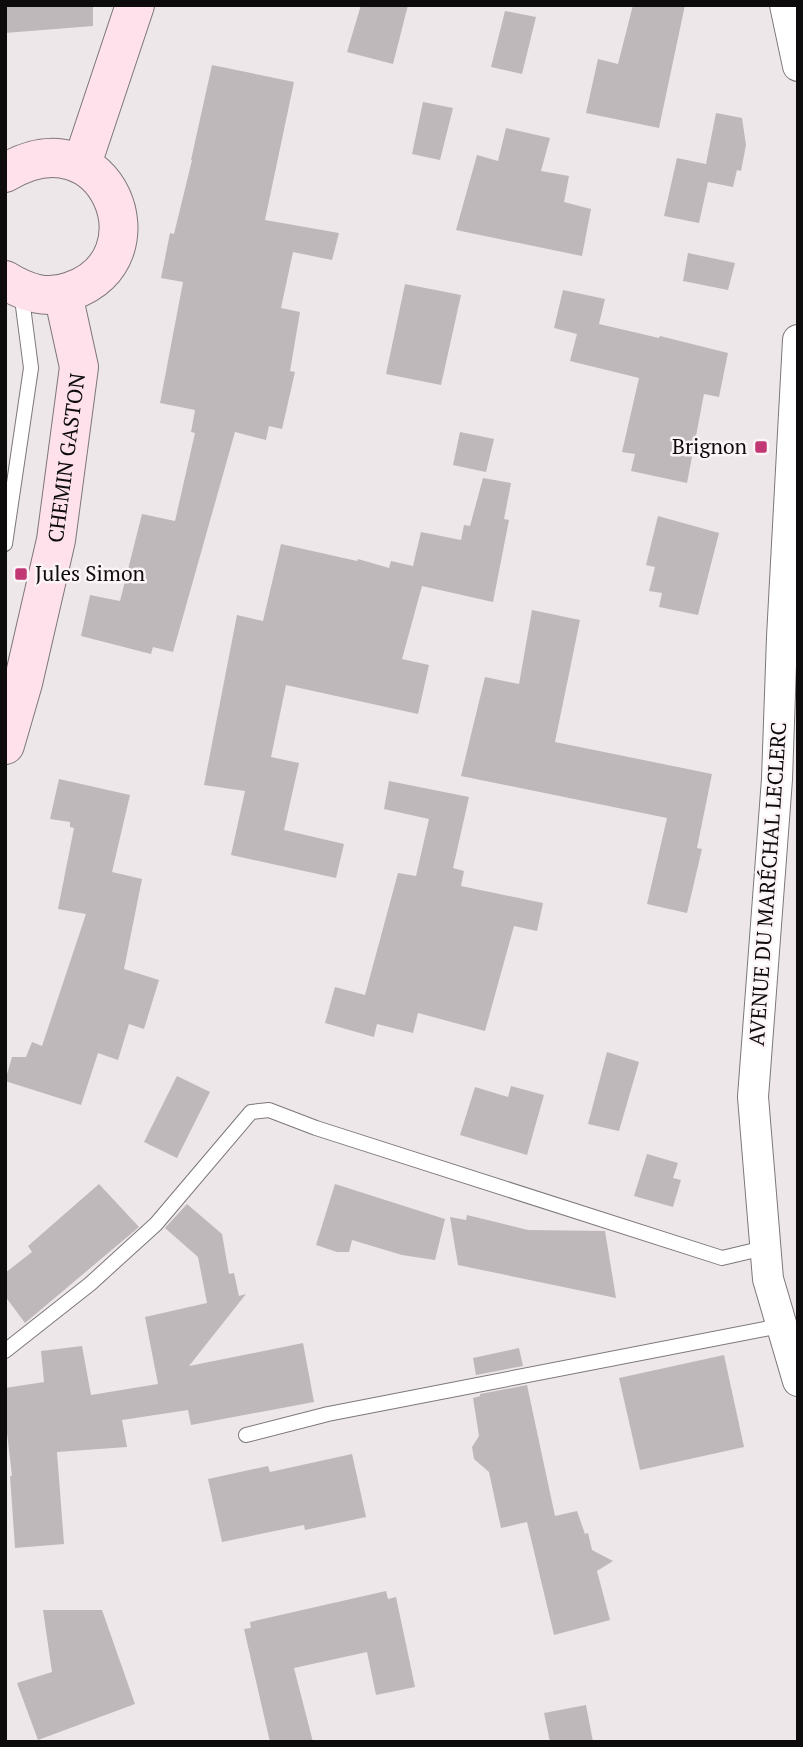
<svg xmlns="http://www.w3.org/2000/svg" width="803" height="1747" viewBox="0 0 803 1747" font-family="'PT Serif',serif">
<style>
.building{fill:#bfb8ba}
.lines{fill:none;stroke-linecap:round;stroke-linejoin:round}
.lane-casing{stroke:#7d7778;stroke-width:16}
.street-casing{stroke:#7d7778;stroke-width:32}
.secondary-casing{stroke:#7d7778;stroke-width:40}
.lane{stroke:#fff;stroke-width:14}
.street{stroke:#fff;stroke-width:30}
.secondary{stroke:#fee1eb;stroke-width:38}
.poi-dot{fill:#c13874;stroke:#fcf4f6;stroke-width:2.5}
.labels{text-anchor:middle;stroke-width:5;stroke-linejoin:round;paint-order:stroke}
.poi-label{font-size:21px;fill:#0d0b0c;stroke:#fcf4f6;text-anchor:end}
.street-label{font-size:21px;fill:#0d0b0c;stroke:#fcf4f6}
</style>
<rect width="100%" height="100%" fill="#eee7e9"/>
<g class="building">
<path d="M 5,5 L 93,5 L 93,26 L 5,33 Z"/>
<path d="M 361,5 L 408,5 L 393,64 L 347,52 Z"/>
<path d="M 633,5 L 685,5 L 659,128 L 586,113 L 598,59 L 618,64 Z"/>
<path d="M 505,11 L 536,17 L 522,74 L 491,67 Z"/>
<path d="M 212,65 L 294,82 L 265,220 L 339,233 L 332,260 L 293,252 L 281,308 L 300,312 L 290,371 L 295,372 L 282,429 L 269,426 L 266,440 L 235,432 L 173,652 L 153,647 L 151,654 L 81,636 L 90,595 L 120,601 L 142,514 L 175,521 L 195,433 L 191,432 L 195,410 L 160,403 L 183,282 L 161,278 L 170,233 L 174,234 L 192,160 L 191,160 Z"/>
<path d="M 423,102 L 453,108 L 440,160 L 412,154 Z"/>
<path d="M 716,113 L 742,118 L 746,145 L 741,171 L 737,170 L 733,187 L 708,182 L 699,223 L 664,216 L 677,158 L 706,164 Z"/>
<path d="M 506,128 L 550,138 L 541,171 L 569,176 L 564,202 L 591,209 L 582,256 L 456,230 L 477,155 L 498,161 Z"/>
<path d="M 688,253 L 735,263 L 728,290 L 683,281 Z"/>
<path d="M 405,284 L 461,295 L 441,385 L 386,374 Z"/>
<path d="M 563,290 L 605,299 L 599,324 L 659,338 L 660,336 L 728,353 L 719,397 L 704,394 L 687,483 L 631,471 L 635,454 L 622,452 L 639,378 L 570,361 L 577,334 L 554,328 Z"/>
<path d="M 460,432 L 494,439 L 486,472 L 453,465 Z"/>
<path d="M 483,478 L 511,483 L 504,519 L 509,520 L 493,602 L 422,586 L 402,659 L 429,665 L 418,714 L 286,685 L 271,757 L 299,763 L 284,830 L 344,844 L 336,878 L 231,855 L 245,791 L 204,785 L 237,615 L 263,621 L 281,544 L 357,561 L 358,559 L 389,568 L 391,561 L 413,566 L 421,532 L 461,540 L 464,525 L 470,526 Z"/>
<path d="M 658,516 L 719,533 L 698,615 L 659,607 L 662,593 L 649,591 L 655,567 L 646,565 Z"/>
<path d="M 532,610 L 580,620 L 555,742 L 712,774 L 697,848 L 702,849 L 687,913 L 647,904 L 667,818 L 461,776 L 485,677 L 519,684 Z"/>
<path d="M 59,779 L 130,795 L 112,872 L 142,879 L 124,969 L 159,980 L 144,1029 L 129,1024 L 118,1060 L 98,1053 L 81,1105 L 5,1081 L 12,1057 L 26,1057 L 32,1042 L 42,1046 L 86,914 L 58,909 L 74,828 L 70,827 L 70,822 L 50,819 Z"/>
<path d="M 389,781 L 469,797 L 453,868 L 464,871 L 461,886 L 543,903 L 537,931 L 514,926 L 485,1031 L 418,1013 L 413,1033 L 377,1024 L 374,1037 L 325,1023 L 335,987 L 365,995 L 398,873 L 416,876 L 429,819 L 384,809 Z"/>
<path d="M 607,1052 L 639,1062 L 619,1131 L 588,1124 Z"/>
<path d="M 177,1076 L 210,1092 L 177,1158 L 144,1142 Z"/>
<path d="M 511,1086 L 544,1095 L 527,1155 L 460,1135 L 475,1087 L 508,1097 Z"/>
<path d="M 647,1154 L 678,1163 L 673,1178 L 681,1180 L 673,1207 L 634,1196 Z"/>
<path d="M 99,1184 L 139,1227 L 25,1323 L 5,1296 L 5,1273 L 32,1252 L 28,1246 Z"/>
<path d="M 335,1184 L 445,1219 L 435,1260 L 402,1255 L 352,1240 L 349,1252 L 337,1252 L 316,1245 Z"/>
<path d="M 187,1204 L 222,1234 L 229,1274 L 234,1273 L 239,1296 L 246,1294 L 189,1366 L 303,1343 L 314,1402 L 191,1425 L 188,1410 L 122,1420 L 127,1447 L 57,1452 L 64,1544 L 15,1548 L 10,1476 L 12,1476 L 5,1416 L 5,1388 L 44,1382 L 41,1351 L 82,1346 L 91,1395 L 158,1384 L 145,1317 L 207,1303 L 198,1257 L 165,1228 Z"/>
<path d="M 467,1215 L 528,1230 L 605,1231 L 616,1298 L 458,1265 L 450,1217 L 466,1220 Z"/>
<path d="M 519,1348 L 523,1366 L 476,1375 L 473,1358 Z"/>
<path d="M 724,1355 L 744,1447 L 640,1470 L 619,1378 Z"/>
<path d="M 527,1385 L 555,1516 L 577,1511 L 585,1534 L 588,1533 L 592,1550 L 613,1561 L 597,1571 L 610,1620 L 554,1635 L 527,1522 L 501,1528 L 489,1472 L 474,1459 L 472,1447 L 479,1436 L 473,1398 L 480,1396 L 480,1394 Z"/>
<path d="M 352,1454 L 366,1517 L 305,1530 L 304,1525 L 222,1542 L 208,1479 L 268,1466 L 270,1472 Z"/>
<path d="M 386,1591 L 388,1599 L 396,1597 L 415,1687 L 376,1695 L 367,1652 L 294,1668 L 313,1742 L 270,1742 L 244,1629 L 251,1628 L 250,1622 Z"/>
<path d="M 43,1610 L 102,1610 L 135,1704 L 38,1740 L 17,1683 L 52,1672 Z"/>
<path d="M 586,1705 L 593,1742 L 550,1742 L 544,1713 Z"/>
</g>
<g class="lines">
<g class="lane-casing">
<g id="lane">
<path d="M 5,544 L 31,368 L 21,291"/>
<path d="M 5,1351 L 90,1284 L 156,1224 L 251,1112 L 269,1110 L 316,1128 L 722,1258 L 764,1248"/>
<path d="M 246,1435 L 328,1414 L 780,1326"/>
</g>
</g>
<g class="street-casing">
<g id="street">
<path d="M 785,5 L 798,66"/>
<path d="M 798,340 L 782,637 L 777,779 L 753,1097 L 768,1279 L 798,1381"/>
</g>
</g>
<g class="secondary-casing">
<g id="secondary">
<path d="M 82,164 L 135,5"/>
<path d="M 5,173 C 107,111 165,259 71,291 C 47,300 26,293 5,280"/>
<path id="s1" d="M 5,745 L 23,683 L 56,540 L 79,367 L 63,294"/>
</g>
</g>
<use href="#lane" class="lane"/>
<use href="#street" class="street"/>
<use href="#secondary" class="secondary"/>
</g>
<g class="poi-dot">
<rect x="754" y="440" width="14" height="14" rx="3.5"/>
<rect x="14" y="567" width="14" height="14" rx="3.5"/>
</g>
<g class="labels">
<g class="poi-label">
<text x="747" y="454">Brignon</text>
<text x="35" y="581" text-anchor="start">Jules Simon</text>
</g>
<g class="street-label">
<text dy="7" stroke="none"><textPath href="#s1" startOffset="294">CHEMIN GASTON</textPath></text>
<text transform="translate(768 884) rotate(-86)" y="7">AVENUE DU MARÉCHAL LECLERC</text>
</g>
</g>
<rect width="803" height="1747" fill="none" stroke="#0d0b0c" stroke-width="14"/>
</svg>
